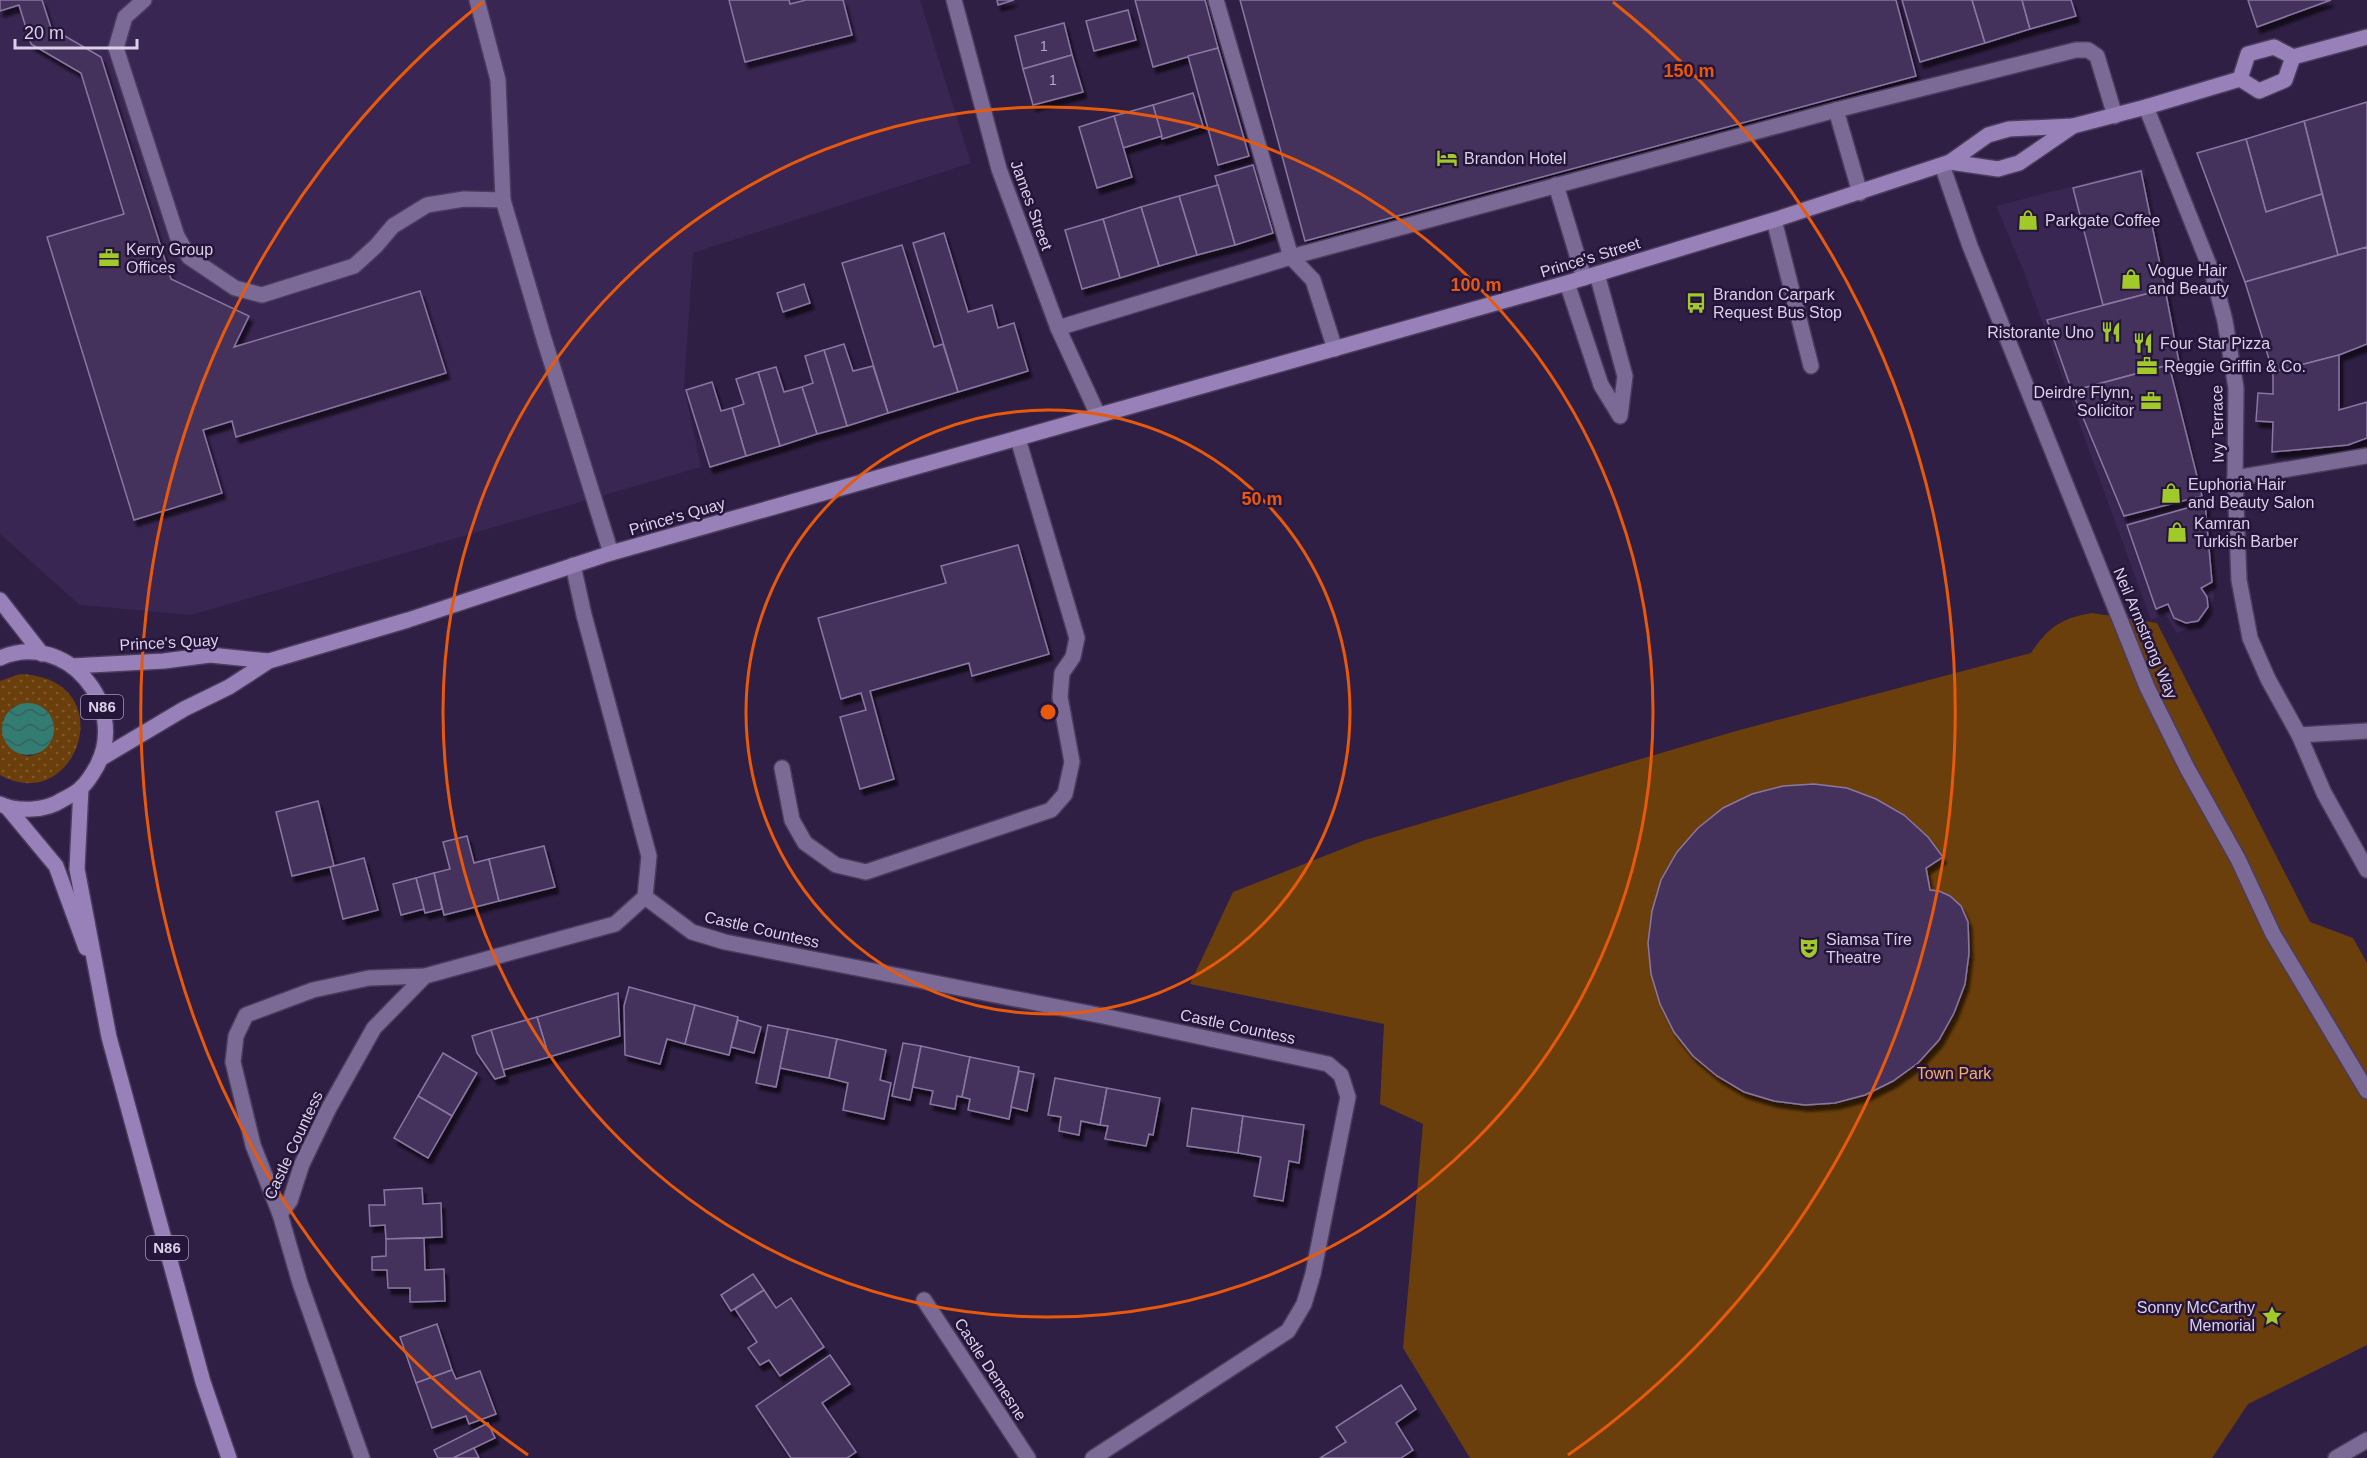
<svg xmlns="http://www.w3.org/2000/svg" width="2367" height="1458" viewBox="0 0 2367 1458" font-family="Arial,sans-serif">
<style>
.built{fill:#3a2652}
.grass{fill:url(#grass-dots);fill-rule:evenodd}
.green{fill:#6b3f0c}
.water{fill:url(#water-waves)}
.building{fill:#45335b;stroke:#8976a3;stroke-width:1.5;filter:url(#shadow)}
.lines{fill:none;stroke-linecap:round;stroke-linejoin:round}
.minor-casing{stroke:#4a3c5c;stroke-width:18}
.major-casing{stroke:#4a3c5c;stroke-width:18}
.minor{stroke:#7c6a96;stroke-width:15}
.major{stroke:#9880b9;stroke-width:15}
.ring{fill:none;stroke:#e8590c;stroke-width:3}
.labels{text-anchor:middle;stroke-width:5;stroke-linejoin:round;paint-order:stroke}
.number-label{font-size:14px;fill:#b5aac6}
.shield{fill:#26153a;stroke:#a499b4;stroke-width:1.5}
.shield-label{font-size:15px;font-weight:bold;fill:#dad1e9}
.poi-label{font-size:16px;fill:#dad1e9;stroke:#26153a;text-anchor:start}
.street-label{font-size:16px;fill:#dad1e9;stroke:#26153a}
.park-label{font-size:16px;fill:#f8ad66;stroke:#26153a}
.centre{fill:#e8590c;stroke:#26153a;stroke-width:3}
.ring-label{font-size:18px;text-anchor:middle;font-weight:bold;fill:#e8590c;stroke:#26153a;stroke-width:5;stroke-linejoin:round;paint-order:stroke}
</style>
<defs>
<pattern id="grass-dots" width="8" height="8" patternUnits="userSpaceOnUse" patternTransform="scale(1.5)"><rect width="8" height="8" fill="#6b3f0c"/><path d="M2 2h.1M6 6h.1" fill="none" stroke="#805a2f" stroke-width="1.8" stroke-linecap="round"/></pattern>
<pattern id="water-waves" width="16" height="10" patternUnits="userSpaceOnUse" patternTransform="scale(1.5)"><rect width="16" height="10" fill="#327c72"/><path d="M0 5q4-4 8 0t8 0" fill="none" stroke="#39615e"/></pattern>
<filter id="shadow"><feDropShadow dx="3.5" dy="6" stdDeviation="1.5" flood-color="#0009"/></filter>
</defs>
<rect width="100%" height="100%" fill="#301f44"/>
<g class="built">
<path d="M 0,0 L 920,0 L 971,163 L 693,253 L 684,387 L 701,467 L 191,615 L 80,605 L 0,534 Z"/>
<path d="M 2144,168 L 2182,363 L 2173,367 L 2207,500 L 2214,597 L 2211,614 L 2196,625 L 2177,633 L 2165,614 L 2151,620 L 2024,272 L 1996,206 Z"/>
</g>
<path class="grass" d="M 20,674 C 125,678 77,818 0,775 L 0,681 ZM 14,706 L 39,753 L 30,756 L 22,755 L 3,720 Z"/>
<path class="green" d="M 2092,613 L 2157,623 L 2310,922 L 2353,938 L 2367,963 L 2367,1345 L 2248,1404 L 2212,1458 L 1470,1458 L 1403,1348 L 1423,1124 L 1380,1104 L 1384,1024 L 1190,984 L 1233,892 L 1365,840 L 1736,731 L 2031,653 C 2048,627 2062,618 2092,613 Z"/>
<circle class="water" cx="28" cy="729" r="26"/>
<g class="building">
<path d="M 0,0 L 42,0 L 51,28 L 101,57 L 171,279 L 249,316 L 234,347 L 420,291 L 446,373 L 236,437 L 232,421 L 203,430 L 222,493 L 134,520 L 47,237 L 124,214 L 81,73 L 31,44 L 19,5 L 0,11 Z"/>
<path d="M 729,0 L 789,0 L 790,4 L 806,0 L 843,0 L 852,35 L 745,62 Z"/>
<path d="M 997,0 L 1014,0 L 998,5 Z"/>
<path d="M 1135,0 L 1205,0 L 1218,48 L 1153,67 Z"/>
<path d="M 1240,0 L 1896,0 L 1916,76 L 1305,241 Z"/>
<path d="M 1902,0 L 1972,0 L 1985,43 L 1920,62 Z"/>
<path d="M 1972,0 L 2022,0 L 2030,29 L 1985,43 Z"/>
<path d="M 2022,0 L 2071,0 L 2076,16 L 2030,29 Z"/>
<path d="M 2248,0 L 2331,0 L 2257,27 Z"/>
<path d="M 1128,10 L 1136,40 L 1094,51 L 1086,21 Z"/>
<path d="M 1064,23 L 1072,55 L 1023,69 L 1015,36 Z"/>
<path d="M 1218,48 L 1249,156 L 1218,165 L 1188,56 Z"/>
<path d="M 1072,55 L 1083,92 L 1033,105 L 1023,69 Z"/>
<path d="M 1193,93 L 1203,126 L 1162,139 L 1153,105 Z"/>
<path d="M 2367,102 L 2367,247 L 2338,255 L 2304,121 Z"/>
<path d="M 1153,105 L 1162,136 L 1123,148 L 1114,116 Z"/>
<path d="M 1114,116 L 1132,177 L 1097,188 L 1079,127 Z"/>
<path d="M 2304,121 L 2322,194 L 2266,212 L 2246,139 Z"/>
<path d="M 2246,139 L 2266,212 L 2322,194 L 2338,255 L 2245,282 L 2197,153 Z"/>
<path d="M 1253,165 L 1273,233 L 1235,245 L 1215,176 Z"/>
<path d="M 2141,171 L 2165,289 L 2103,305 L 2073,188 Z"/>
<path d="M 1218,185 L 1235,245 L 1197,255 L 1179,196 Z"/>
<path d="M 1179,196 L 1197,255 L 1159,266 L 1141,207 Z"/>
<path d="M 1141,207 L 1159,266 L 1120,278 L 1103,219 Z"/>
<path d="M 1103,219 L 1120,278 L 1082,289 L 1065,230 Z"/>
<path d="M 944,233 L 968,312 L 992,305 L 998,328 L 1014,323 L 1028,371 L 958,392 L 913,243 Z"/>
<path d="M 902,245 L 934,347 L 943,344 L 958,392 L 888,413 L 842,263 Z"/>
<path d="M 2367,247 L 2367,344 L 2339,355 L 2273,372 L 2245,282 Z"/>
<path d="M 804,284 L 810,303 L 783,312 L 777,293 Z"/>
<path d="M 2165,289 L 2179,362 L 2072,391 L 2047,320 Z"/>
<path d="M 844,344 L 853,371 L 873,366 L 888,413 L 847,426 L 824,350 Z"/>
<path d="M 824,350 L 847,426 L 817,434 L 802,387 L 813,383 L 805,356 Z"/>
<path d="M 2339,355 L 2339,410 L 2367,402 L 2367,438 L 2348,445 L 2272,452 L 2273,422 L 2256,421 L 2258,393 L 2273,394 L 2273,372 Z"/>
<path d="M 2169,365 L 2202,496 L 2124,516 L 2072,391 Z"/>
<path d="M 776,367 L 784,392 L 802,387 L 817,434 L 780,446 L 758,372 Z"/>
<path d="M 758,372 L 780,446 L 746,456 L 732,408 L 744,404 L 736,379 Z"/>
<path d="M 712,382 L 721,411 L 732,408 L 746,456 L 710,467 L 686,390 Z"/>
<path d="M 2205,503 L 2212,582 L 2201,588 L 2207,597 L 2208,607 L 2198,621 L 2186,623 L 2174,618 L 2168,604 L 2156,609 L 2127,525 Z"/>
<path d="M 1018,545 L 1049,654 L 972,676 L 969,663 L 870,691 L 894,779 L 860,789 L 840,717 L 866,710 L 861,693 L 841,699 L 818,618 L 946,583 L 941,566 Z"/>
<path d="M 1814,784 L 1847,788 L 1876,799 L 1904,815 L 1928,837 L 1943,857 L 1926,868 L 1930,890 L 1939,891 L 1950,896 L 1961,906 L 1968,922 L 1969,953 L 1965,984 L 1954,1013 L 1939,1040 L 1918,1063 L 1893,1081 L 1865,1095 L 1835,1103 L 1805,1105 L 1774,1101 L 1744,1092 L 1717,1076 L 1693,1056 L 1674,1032 L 1660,1004 L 1651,974 L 1648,943 L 1652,911 L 1661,880 L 1677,852 L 1698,828 L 1723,808 L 1752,794 L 1783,786 Z"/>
<path d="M 318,801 L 334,866 L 292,876 L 276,812 Z"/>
<path d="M 467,836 L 474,863 L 489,859 L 499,901 L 444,915 L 434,873 L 450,869 L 443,842 Z"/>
<path d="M 544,846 L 555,887 L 499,901 L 489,859 Z"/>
<path d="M 364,858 L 378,910 L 343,919 L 330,867 Z"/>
<path d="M 434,873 L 442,909 L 425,913 L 416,878 Z"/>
<path d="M 416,878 L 424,909 L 401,915 L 393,884 Z"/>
<path d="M 629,987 L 695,1005 L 685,1044 L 667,1039 L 660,1064 L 625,1055 L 624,1006 Z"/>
<path d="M 618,993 L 620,1036 L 549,1057 L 537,1017 Z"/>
<path d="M 695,1005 L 738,1017 L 729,1055 L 685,1044 Z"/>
<path d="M 537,1017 L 549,1057 L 503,1070 L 491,1030 Z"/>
<path d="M 738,1020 L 761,1027 L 754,1053 L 731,1047 Z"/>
<path d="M 768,1025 L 788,1029 L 776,1087 L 756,1083 Z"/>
<path d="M 788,1029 L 837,1039 L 829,1078 L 780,1068 Z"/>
<path d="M 491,1030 L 505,1076 L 495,1079 L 477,1053 L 472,1036 Z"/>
<path d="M 837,1039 L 886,1050 L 880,1080 L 891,1083 L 884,1119 L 843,1110 L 848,1083 L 829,1078 Z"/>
<path d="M 903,1043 L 921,1046 L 910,1100 L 892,1096 Z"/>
<path d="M 921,1046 L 970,1057 L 962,1097 L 957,1096 L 955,1109 L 930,1104 L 933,1091 L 913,1087 Z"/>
<path d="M 443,1053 L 477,1073 L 452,1116 L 418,1096 Z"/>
<path d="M 970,1057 L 1019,1067 L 1009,1119 L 968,1110 L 970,1099 L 962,1097 Z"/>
<path d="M 1019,1071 L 1034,1074 L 1027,1111 L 1011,1107 Z"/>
<path d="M 1055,1078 L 1107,1088 L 1100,1125 L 1081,1121 L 1079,1135 L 1059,1131 L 1061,1117 L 1048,1115 Z"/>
<path d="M 1107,1088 L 1160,1098 L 1153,1135 L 1149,1134 L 1146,1146 L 1105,1139 L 1108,1126 L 1100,1125 Z"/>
<path d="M 418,1096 L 452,1116 L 428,1158 L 394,1138 Z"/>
<path d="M 1192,1108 L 1243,1116 L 1238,1153 L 1187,1146 Z"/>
<path d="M 1243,1116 L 1304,1125 L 1299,1163 L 1289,1161 L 1283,1201 L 1254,1196 L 1261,1157 L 1238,1153 Z"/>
<path d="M 422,1188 L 423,1204 L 441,1203 L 442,1237 L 386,1239 L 385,1225 L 370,1226 L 369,1205 L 385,1205 L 384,1190 Z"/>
<path d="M 424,1238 L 425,1270 L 444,1269 L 445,1301 L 410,1302 L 410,1288 L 388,1288 L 387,1270 L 372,1270 L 372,1257 L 386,1256 L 386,1239 Z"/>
<path d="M 753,1274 L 764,1290 L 731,1311 L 721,1295 Z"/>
<path d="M 764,1290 L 776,1308 L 791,1298 L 824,1347 L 780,1376 L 769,1360 L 760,1365 L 748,1348 L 757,1342 L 735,1309 Z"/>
<path d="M 437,1324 L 452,1370 L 416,1383 L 400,1337 Z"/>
<path d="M 830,1355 L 850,1384 L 822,1403 L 856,1452 L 847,1458 L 791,1458 L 756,1406 Z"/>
<path d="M 452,1370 L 456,1379 L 480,1371 L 496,1414 L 469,1424 L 466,1416 L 432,1428 L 416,1383 Z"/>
<path d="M 1401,1385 L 1416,1409 L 1396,1423 L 1413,1450 L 1401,1458 L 1320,1458 L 1346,1442 L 1336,1427 Z"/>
<path d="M 488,1423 L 495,1438 L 453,1458 L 438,1458 L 434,1450 Z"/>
<path d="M 474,1448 L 479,1458 L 453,1458 Z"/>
</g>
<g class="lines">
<g class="minor-casing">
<g id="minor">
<path d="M 144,0 L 125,17 L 116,48 L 177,236 L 189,257 L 235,288 L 262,295 L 354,266 L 376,246 L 393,226 L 427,205 L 464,199 L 503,200"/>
<path d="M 477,0 L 498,80 L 503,200 L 544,339 L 611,553"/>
<path d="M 954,0 L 999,169 L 1058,328 L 1098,415"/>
<path d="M 1216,0 L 1291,257 L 1313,280 L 1335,349"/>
<path d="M 2146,107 L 2213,275 L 2225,321 L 2236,388 L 2235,478 L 2239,580 L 2250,638 L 2268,679 L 2299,735 L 2324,793 L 2367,870"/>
<path d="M 1836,110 L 1860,193"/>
<path d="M 1942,165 L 1970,246 L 2147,687 L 2187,768 L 2238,859 L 2273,934 L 2367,1091"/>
<path d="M 1556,185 L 1584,278"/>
<path d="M 1774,220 L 1811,366"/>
<path d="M 1567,283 L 1601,385 L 1620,416 L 1625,376 L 1597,274"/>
<path d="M 1058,328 L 1291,257 L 1836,110 L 2076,50 L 2088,50 L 2097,56 L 2115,116"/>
<path d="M 2235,478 L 2367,456"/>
<path d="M 2299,735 L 2367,731"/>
<path d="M 782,768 L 792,820 L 805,843 L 836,865 L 866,872 L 1051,810 L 1065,794 L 1072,762 L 1060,697 L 1062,673 L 1073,657 L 1077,638 L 1018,439"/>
<path d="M 645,897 L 692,932 L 725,942 L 1103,1016 L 1328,1064 L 1341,1075 L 1348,1097 L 1313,1274 L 1304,1304 L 1288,1331 L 1093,1458"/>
<path d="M 280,1214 L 290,1201 L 302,1164 L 329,1108 L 374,1028 L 425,976"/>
<path d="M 924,1300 L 1028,1458"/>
<path d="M 362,1458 L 300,1283 L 280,1214 L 253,1145 L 233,1062 L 236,1036 L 246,1015 L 313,990 L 369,978 L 425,976 L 615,924 L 645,897 L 649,856 L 584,615 L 573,565"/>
<path d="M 2336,1458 L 2367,1440"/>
</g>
</g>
<g class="major-casing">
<g id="major">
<path d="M 2240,79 L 2248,54 L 2274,47 L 2293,57 L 2367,37"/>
<path d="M 2240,79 L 2259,91 L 2285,80 L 2293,57"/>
<path d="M 1950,162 L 1998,169 L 2019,163 L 2073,126"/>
<path d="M 0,600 L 42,654"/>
<path d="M 0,658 C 65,630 129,704 97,766 C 93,773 88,782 81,788 C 76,793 68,797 62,800 C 46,811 17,812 0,804"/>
<path d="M 72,666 L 164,661 L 210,655 L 269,661"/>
<path d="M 100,759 L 184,709 L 229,687 L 269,661 L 408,620 L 611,553 L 1567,283 L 1774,220 L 1950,162 L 1988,135 L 2009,129 L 2073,126 L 2146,107 L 2240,79"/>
<path d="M 81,788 L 77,869 L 109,1037 L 203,1382 L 229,1458"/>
<path d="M 7,807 L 56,866 L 86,948"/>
</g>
</g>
<use href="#minor" class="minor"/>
<use href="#major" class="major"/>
</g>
<g class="ring">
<circle cx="1048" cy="712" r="302"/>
<circle cx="1048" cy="712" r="605"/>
<path d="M528 1455A907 907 0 0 1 483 2M1613 2A907 907 0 0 1 1568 1455"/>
</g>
<defs>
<g id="hotel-bare" transform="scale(1.62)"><path d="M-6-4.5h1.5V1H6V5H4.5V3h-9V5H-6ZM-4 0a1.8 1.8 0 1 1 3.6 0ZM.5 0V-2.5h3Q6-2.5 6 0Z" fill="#a1c929" stroke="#26153a" stroke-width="2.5" paint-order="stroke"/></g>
<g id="shop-bare" transform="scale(1.62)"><path d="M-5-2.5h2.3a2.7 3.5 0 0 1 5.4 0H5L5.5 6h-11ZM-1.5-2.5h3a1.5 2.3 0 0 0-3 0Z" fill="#a1c929" stroke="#26153a" stroke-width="2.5" paint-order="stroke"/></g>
<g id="office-bare" transform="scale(1.62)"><path d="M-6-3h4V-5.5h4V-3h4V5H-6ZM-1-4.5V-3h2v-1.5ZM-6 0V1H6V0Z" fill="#a1c929" stroke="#26153a" stroke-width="2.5" paint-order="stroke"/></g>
<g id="bus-bare" transform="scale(1.62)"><path d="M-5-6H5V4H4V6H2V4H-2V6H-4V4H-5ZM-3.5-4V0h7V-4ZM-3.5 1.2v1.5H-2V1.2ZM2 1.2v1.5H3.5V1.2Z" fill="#a1c929" stroke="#26153a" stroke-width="2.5" paint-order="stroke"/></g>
<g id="restaurant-bare" transform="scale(1.62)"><path d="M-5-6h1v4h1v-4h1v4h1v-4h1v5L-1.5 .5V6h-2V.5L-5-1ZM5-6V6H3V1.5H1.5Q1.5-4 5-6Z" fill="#a1c929" stroke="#26153a" stroke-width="2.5" paint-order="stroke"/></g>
<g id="theatre-bare" transform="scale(1.62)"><path d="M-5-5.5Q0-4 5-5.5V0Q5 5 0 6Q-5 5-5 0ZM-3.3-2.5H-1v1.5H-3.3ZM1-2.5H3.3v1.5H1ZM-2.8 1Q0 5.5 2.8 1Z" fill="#a1c929" stroke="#26153a" stroke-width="2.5" paint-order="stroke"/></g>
<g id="sight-bare" transform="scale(1.62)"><path d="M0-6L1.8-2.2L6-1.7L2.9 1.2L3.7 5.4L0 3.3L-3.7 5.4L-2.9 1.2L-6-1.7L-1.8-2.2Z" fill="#a1c929" stroke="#26153a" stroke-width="2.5" paint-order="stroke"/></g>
</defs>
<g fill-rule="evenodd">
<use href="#hotel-bare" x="1447" y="158"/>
<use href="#shop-bare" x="2028" y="220"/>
<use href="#office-bare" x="109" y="258"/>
<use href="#shop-bare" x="2131" y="279"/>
<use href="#bus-bare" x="1696" y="303"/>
<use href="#restaurant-bare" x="2111" y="332"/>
<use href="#restaurant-bare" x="2143" y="343"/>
<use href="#office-bare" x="2147" y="366"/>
<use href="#office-bare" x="2151" y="401"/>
<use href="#shop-bare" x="2171" y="493"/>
<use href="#shop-bare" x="2177" y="532"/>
<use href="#theatre-bare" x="1809" y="948"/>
<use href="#sight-bare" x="2272" y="1316"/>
</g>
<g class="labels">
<g class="number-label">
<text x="1044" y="51">1</text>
<text x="1053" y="85">1</text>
</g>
<g class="shield">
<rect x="81" y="695" width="42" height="24" rx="4.5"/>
<rect x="146" y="1236" width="42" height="24" rx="4.5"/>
</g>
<g class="shield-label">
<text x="102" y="712">N86</text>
<text x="167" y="1253">N86</text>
</g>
<g class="poi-label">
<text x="1464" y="164">Brandon Hotel</text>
<text x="2045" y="226">Parkgate Coffee</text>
<text x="126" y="255">Kerry Group<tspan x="126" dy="18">Offices</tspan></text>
<text x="2148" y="276">Vogue Hair<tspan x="2148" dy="18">and Beauty</tspan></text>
<text x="1713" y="300">Brandon Carpark<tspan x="1713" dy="18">Request Bus Stop</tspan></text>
<text x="2094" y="338" text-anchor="end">Ristorante Uno</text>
<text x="2160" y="349">Four Star Pizza</text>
<text x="2164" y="372">Reggie Griffin &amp; Co.</text>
<text x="2134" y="398" text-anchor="end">Deirdre Flynn,<tspan x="2134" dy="18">Solicitor</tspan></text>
<text x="2188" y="490">Euphoria Hair<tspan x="2188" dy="18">and Beauty Salon</tspan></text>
<text x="2194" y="529">Kamran<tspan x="2194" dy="18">Turkish Barber</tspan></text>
<text x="1826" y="945">Siamsa Tíre<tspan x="1826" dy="18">Theatre</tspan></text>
<text x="2255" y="1313" text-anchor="end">Sonny McCarthy<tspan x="2255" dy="18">Memorial</tspan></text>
</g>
<g class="street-label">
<text transform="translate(1032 205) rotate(70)" y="6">James Street</text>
<text transform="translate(1590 257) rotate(-17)" y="6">Prince's Street</text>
<text transform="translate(2217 424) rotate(-91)" y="6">Ivy Terrace</text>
<text transform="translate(677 516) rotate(-16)" y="6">Prince's Quay</text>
<text transform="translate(2146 633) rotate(67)" y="6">Neil Armstrong Way</text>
<text transform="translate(169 642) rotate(-3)" y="6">Prince's Quay</text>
<text transform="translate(762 929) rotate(13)" y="6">Castle Countess</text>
<text transform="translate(1238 1026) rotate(12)" y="6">Castle Countess</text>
<text transform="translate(293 1145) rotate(-65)" y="6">Castle Countess</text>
<text transform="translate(991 1369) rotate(57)" y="6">Castle Demesne</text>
</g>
<g class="park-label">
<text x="1954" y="1079">Town Park</text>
</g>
</g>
<circle cx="1048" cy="712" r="9" class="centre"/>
<g class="ring-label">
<text x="1689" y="77">150 m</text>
<text x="1476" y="291">100 m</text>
<text x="1262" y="505">50 m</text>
</g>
<path d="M15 39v9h122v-9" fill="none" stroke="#dad1e9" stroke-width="3"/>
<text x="24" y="39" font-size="18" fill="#dad1e9" stroke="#26153a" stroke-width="4.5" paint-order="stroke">20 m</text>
</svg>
